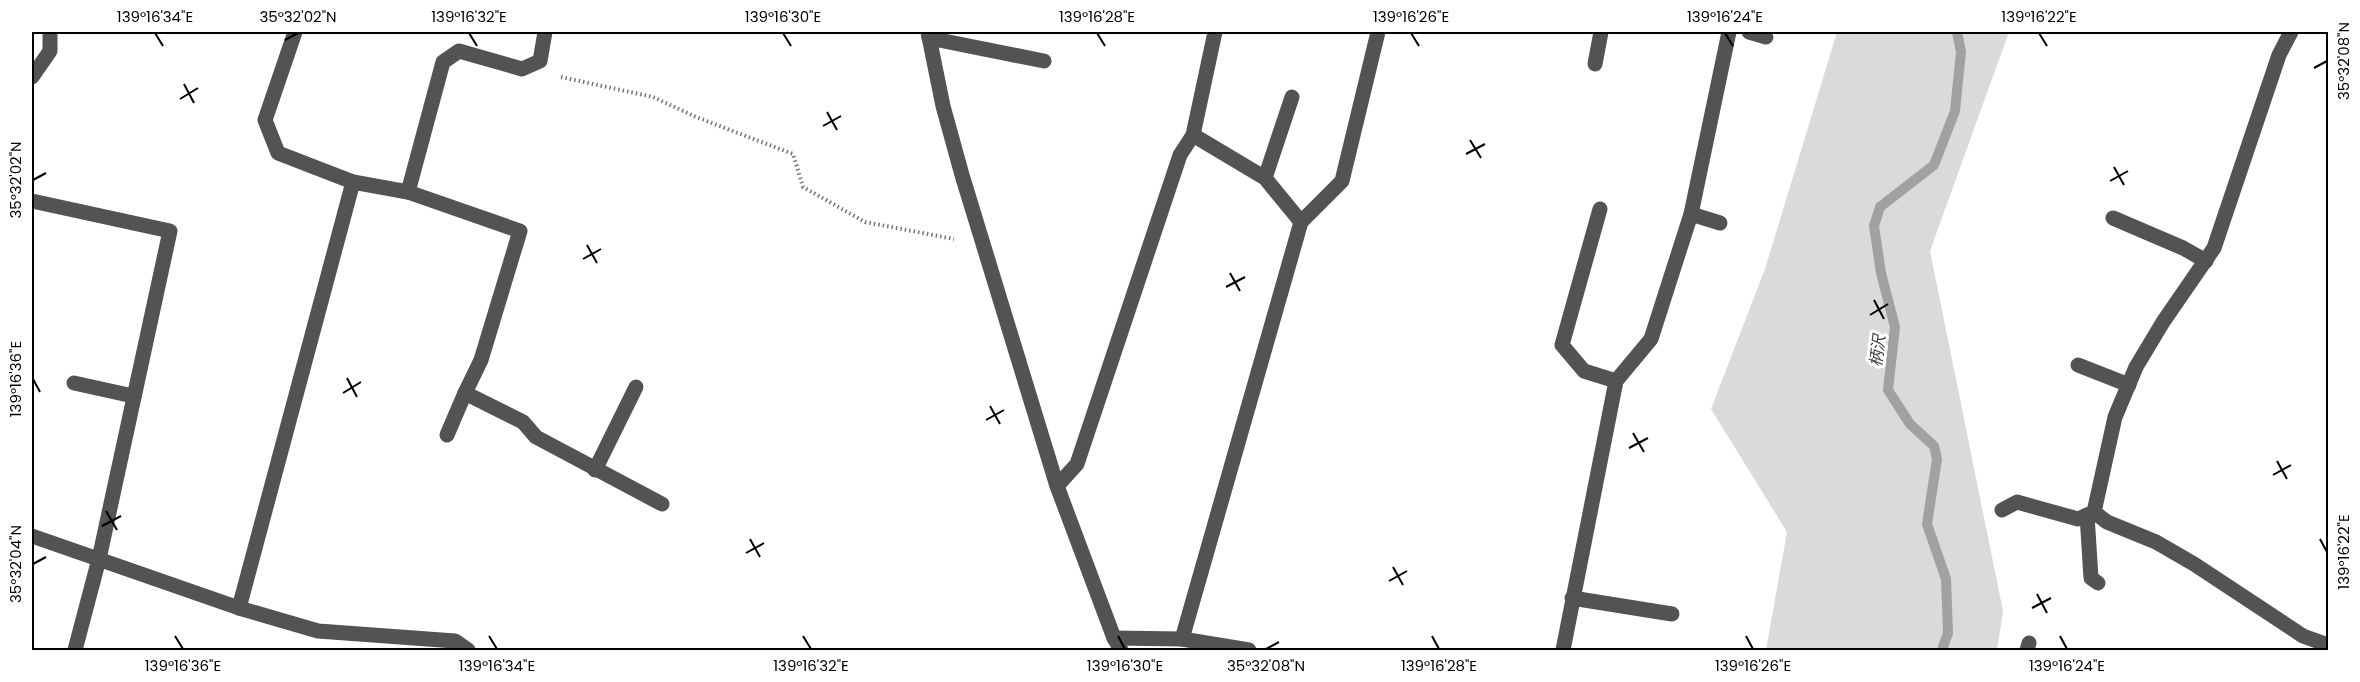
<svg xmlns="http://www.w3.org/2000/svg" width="2360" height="682" viewBox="0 0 2360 682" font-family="Poppins,'Noto Sans JP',sans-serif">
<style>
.green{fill:#dadada}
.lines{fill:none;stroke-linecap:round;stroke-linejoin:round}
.stream{stroke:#a1a1a1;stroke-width:10}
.path{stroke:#757575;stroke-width:4;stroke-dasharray:1.5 3;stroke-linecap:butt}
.minor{stroke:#535353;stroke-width:15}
.ticks{fill:none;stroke:#000;stroke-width:2}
.labels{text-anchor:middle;stroke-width:6;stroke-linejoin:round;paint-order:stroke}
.water-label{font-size:16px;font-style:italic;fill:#424242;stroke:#fff}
.neatline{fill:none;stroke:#000;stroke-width:2}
.ticks-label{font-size:15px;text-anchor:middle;fill:#000}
</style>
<rect width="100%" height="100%" fill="#fff"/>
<path class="green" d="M 1837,32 L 2009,32 L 1930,251 L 2003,611 L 1997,650 L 1766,650 L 1787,532 L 1711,409 L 1765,269 Z"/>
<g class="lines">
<path class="stream" d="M 1942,650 L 1948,633 L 1946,579 L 1927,524 L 1937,459 L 1934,446 L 1910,424 L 1888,390 L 1895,327 L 1881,273 L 1874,226 L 1880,207 L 1934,165 L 1955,111 L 1961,52 L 1957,32"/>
<path class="path" d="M 561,77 L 653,97 L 696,117 L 793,154 L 803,187 L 865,222 L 954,239"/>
<g class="minor">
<path d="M 295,32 L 265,120 L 278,153 L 353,182 L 408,192 L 520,231 L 481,360 L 465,393 L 523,422 L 536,437 L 662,504"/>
<path d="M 928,32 L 943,106 L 962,175 L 1057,486 L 1114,638 L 1121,650"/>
<path d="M 1749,32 L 1766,37"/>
<path d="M 2291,32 L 2279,55 L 2214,248 L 2163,322 L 2136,367 L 2115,417 L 2094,512 L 2107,522 L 2156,542 L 2194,564 L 2303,636 L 2328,645"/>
<path d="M 929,38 L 1044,61"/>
<path d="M 1595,64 L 1601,32"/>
<path d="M 32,77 L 50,51 L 50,32"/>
<path d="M 1193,135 L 1265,178 L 1301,222"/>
<path d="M 1265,178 L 1292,97"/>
<path d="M 408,192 L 443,62 L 459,51 L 522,69 L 540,61 L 545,32"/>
<path d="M 32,201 L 170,231 L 99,559 L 75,650"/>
<path d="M 1600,209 L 1562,345 L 1584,371 L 1616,381"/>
<path d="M 1691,214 L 1720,223"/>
<path d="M 2113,218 L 2183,248 L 2206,261"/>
<path d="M 2078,365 L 2129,385"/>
<path d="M 74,383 L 133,396"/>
<path d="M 447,435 L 465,393"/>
<path d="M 595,470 L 636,387"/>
<path d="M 1057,486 L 1077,464 L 1180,155 L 1193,135 L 1215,32"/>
<path d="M 2002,510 L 2017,502 L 2078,519 L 2094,512"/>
<path d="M 2087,515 L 2091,578 L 2098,583"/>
<path d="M 32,536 L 239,608 L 318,631 L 455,641 L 468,650"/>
<path d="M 1572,598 L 1672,614"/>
<path d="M 239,608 L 353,182"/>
<path d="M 1114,638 L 1182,639 L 1249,650"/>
<path d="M 1182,639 L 1301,222 L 1342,181 L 1378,32"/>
<path d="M 1563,650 L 1616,381 L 1651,339 L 1691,214 L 1729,32"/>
<path d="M 2027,650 L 2029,643"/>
</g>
</g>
<path class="ticks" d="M 155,33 L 163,46M 469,33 L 477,46M 783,33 L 791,46M 1097,33 L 1105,46M 1411,33 L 1419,46M 1725,33 L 1733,46M 2039,33 L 2047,46M 285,40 L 298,33M 2314,68 L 2327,61M 184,84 L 194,103M 180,99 L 198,88M 827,112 L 837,130M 823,126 L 841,116M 1470,140 L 1481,158M 1466,154 L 1485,144M 2114,167 L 2124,185M 33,180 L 46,173M 2110,181 L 2128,171M 587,245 L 597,263M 583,259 L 601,249M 1230,273 L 1240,291M 1226,287 L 1245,277M 1874,300 L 1884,319M 1870,315 L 1888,304M 347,378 L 357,397M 33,379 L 40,392M 343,393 L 361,382M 990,406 L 1000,424M 986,420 L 1004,410M 1633,433 L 1644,452M 1629,448 L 1648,438M 2277,461 L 2287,479M 2273,475 L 2291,465M 106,511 L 117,530M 102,526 L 121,516M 750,539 L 760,557M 2320,539 L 2327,552M 746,553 L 764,543M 33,564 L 46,557M 1393,567 L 1403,585M 1389,581 L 1407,571M 2037,594 L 2047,613M 2032,608 L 2051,598M 175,636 L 183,649M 489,636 L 497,649M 803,636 L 811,649M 1118,636 L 1125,649M 1432,636 L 1439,649M 1746,636 L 1753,649M 2060,636 L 2067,649M 1266,649 L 1279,642"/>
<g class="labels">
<g class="water-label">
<text transform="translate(1877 351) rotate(-83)" y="6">柄沢</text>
</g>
</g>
<rect width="2360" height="682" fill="none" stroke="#ffffff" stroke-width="66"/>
<rect x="33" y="33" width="2294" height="616" class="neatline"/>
<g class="ticks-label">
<text x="155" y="22">139°16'34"E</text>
<text x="298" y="22">35°32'02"N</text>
<text x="469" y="22">139°16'32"E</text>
<text x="783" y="22">139°16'30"E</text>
<text x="1097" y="22">139°16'28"E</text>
<text x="1411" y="22">139°16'26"E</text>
<text x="1725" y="22">139°16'24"E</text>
<text x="2039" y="22">139°16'22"E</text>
<text transform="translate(2344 61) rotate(-90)" y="5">35°32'08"N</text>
<text transform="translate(16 180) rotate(-90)" y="5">35°32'02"N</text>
<text transform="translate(16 379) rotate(-90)" y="5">139°16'36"E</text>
<text transform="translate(2344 552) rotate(-90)" y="5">139°16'22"E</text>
<text transform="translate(16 564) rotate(-90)" y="5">35°32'04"N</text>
<text x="183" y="671">139°16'36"E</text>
<text x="497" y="671">139°16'34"E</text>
<text x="811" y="671">139°16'32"E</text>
<text x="1125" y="671">139°16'30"E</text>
<text x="1266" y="671">35°32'08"N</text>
<text x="1439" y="671">139°16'28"E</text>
<text x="1753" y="671">139°16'26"E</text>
<text x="2067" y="671">139°16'24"E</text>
</g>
</svg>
